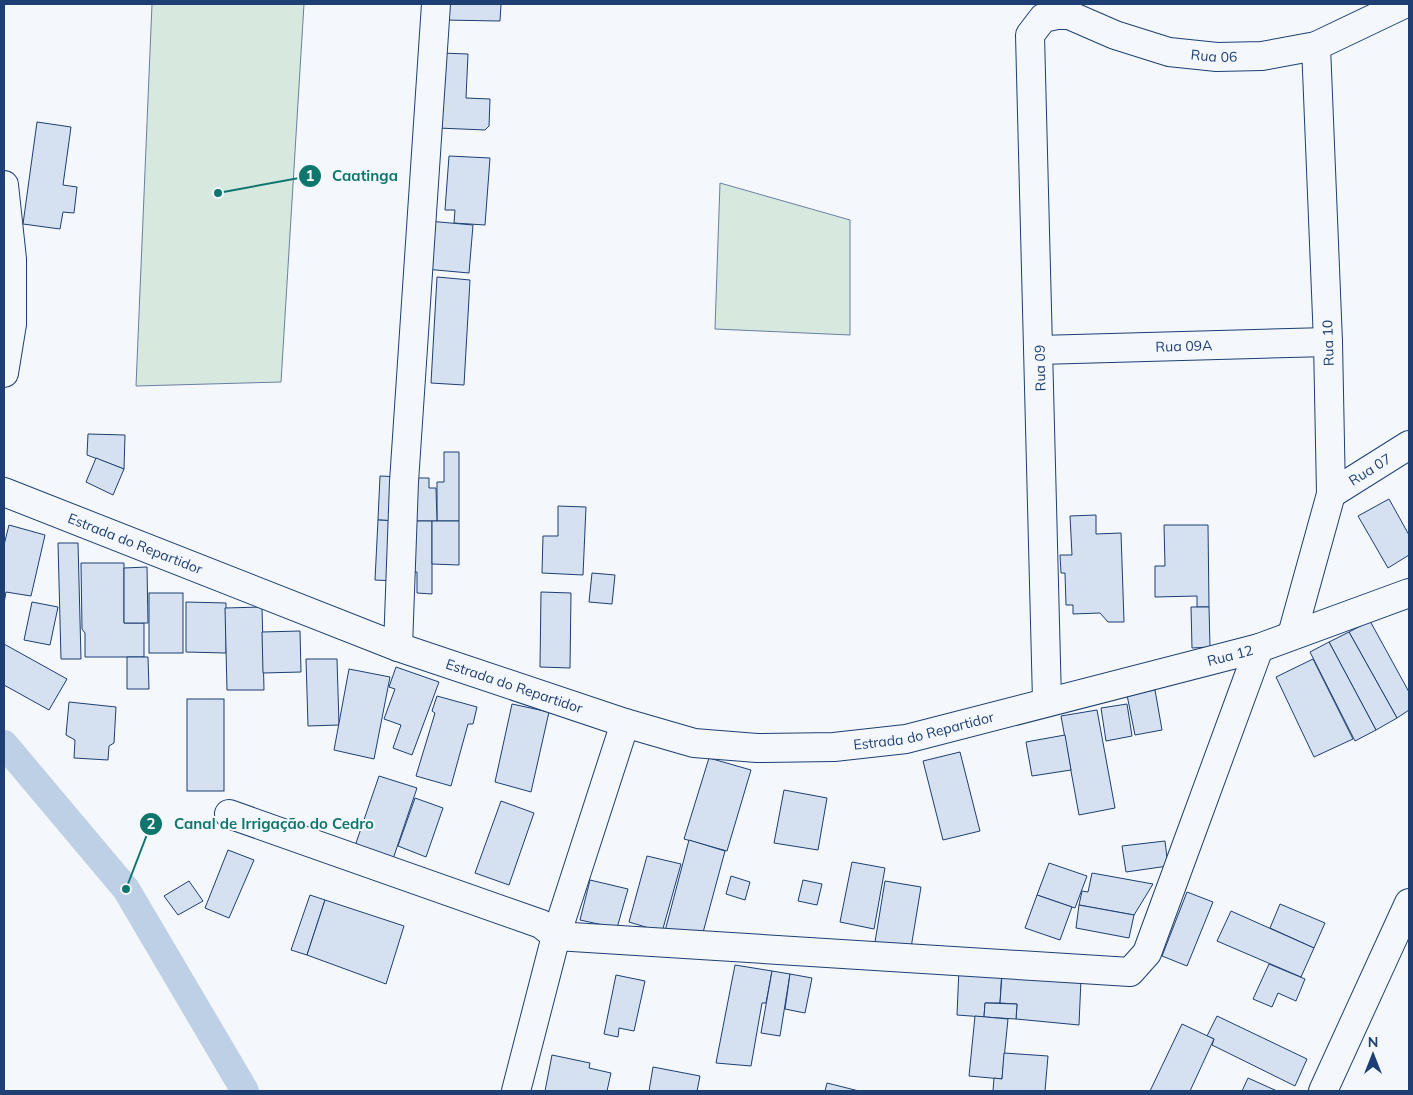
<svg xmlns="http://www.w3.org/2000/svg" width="1413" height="1095" viewBox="0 0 1413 1095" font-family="Mulish,sans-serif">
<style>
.green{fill:#d7e8df;stroke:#687fa3}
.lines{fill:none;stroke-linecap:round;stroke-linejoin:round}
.canal{stroke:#bed0e5;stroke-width:28}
.building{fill:#d5e0f0;stroke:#1d3f73}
.minor-casing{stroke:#1d3f73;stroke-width:30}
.minor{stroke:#f4f7fb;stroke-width:28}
.labels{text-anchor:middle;stroke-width:4;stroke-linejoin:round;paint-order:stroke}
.street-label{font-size:14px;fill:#1d3f73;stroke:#f4f7fb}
.leader{fill:none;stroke:#0f766e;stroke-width:2}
.callout-dot{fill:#0f766e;stroke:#f4f7fb;stroke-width:2}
.mark-label{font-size:15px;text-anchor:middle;font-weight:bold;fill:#fff}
.callout-label{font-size:15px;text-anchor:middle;font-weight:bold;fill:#0f766e;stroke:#f4f7fb;stroke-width:4;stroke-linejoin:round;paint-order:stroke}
</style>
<rect width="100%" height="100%" fill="#f4f7fb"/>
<g class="green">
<path d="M 152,4 L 304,4 L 281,382 L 136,386 Z"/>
<path d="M 720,183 L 850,220 L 850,335 L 715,329 Z"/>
</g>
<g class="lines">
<path class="canal" d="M 4,744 L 126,889 L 245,1091"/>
</g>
<g class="building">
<path d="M 444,4 L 501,4 L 500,21 L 443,20 Z"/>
<path d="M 441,53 L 468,54 L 466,98 L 490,99 L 489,126 L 485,130 L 438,128 Z"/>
<path d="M 37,122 L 71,127 L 63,185 L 77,187 L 74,213 L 63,212 L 60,229 L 23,224 Z"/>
<path d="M 449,156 L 490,158 L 485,225 L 454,223 L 455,210 L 445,210 Z"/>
<path d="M 428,221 L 473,225 L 469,273 L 425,269 Z"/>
<path d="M 437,277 L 470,280 L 464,385 L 431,383 Z"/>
<path d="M 88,434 L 125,435 L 124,469 L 87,455 Z"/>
<path d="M 444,452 L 459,452 L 459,521 L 437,521 L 437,482 L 444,482 Z"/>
<path d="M 96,458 L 124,469 L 113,495 L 86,482 Z"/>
<path d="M 380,476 L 402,477 L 400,521 L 378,520 Z"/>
<path d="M 408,478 L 429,478 L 429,488 L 436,488 L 437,521 L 408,521 Z"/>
<path d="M 1389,499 L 1409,535 L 1409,555 L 1388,568 L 1358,516 Z"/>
<path d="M 558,506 L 586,507 L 583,575 L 542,573 L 543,536 L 558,536 Z"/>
<path d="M 1096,515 L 1096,534 L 1121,533 L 1124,622 L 1108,622 L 1100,613 L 1073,614 L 1073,605 L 1066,605 L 1065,573 L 1061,573 L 1060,555 L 1072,555 L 1070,516 Z"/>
<path d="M 378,520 L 400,521 L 396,581 L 375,580 Z"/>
<path d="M 408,521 L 432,521 L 432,594 L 417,593 L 417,572 L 406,572 Z"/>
<path d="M 432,521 L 459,521 L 459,565 L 432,564 Z"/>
<path d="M 9,525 L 45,535 L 31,596 L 6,592 L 4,603 L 4,545 Z"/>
<path d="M 1164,525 L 1208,525 L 1209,607 L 1197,607 L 1197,596 L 1155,597 L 1155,566 L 1165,566 Z"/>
<path d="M 58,543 L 78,543 L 81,659 L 61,659 Z"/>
<path d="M 81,563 L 124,563 L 124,623 L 144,623 L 144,657 L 85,657 L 85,633 L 82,629 Z"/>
<path d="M 147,567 L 148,623 L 124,623 L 124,568 Z"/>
<path d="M 592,573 L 615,575 L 612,604 L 589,602 Z"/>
<path d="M 541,592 L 571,593 L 570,668 L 540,667 Z"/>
<rect x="149" y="593" width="34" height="60"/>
<path d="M 32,602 L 58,607 L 50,645 L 24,640 Z"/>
<path d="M 186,602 L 226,603 L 226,653 L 186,652 Z"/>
<path d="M 262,607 L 264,690 L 227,690 L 225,608 Z"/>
<path d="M 1191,607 L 1209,607 L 1210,647 L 1192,648 Z"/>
<path d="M 1370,621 L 1409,692 L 1409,710 L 1397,718 L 1349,632 Z"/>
<path d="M 300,631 L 301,672 L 263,673 L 262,632 Z"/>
<path d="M 1349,632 L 1397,718 L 1376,730 L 1329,642 Z"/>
<path d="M 1329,642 L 1376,730 L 1355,741 L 1310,652 Z"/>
<path d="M 4,644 L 67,679 L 49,710 L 4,685 Z"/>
<path d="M 127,657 L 148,657 L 149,689 L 127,689 Z"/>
<path d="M 306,659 L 337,659 L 339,725 L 308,726 Z"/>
<path d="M 1313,659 L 1353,739 L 1314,757 L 1276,677 Z"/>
<path d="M 396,667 L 439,682 L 412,755 L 393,748 L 401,725 L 384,719 L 395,689 L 389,687 Z"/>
<path d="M 349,669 L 390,677 L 374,759 L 334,750 Z"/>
<path d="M 1155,690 L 1162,730 L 1135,735 L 1127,695 Z"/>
<path d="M 437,696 L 477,707 L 473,724 L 468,724 L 451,786 L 416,776 L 435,713 L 432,711 Z"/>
<rect x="187" y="699" width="37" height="92"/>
<path d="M 69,702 L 116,707 L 114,743 L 109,746 L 108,760 L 74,758 L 75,740 L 66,735 Z"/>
<path d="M 512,704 L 549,712 L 531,792 L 495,782 Z"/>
<path d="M 1127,704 L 1132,736 L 1106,741 L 1101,708 Z"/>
<path d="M 1097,710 L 1115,808 L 1079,815 L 1061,716 Z"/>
<path d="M 1065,735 L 1071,770 L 1032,776 L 1026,742 Z"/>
<path d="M 960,752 L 980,831 L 943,840 L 923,761 Z"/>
<path d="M 709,758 L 751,770 L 727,851 L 684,839 Z"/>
<path d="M 379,776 L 417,788 L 393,859 L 355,846 Z"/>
<path d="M 784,790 L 827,798 L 818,850 L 774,843 Z"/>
<path d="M 415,798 L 443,808 L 426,857 L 398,846 Z"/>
<path d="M 501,801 L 534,813 L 509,885 L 475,873 Z"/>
<path d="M 689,840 L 725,851 L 701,940 L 665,931 Z"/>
<path d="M 1165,841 L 1168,866 L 1126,872 L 1122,846 Z"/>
<path d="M 228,850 L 254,860 L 229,918 L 205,908 Z"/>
<path d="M 647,856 L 681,864 L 662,932 L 629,922 Z"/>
<path d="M 852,862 L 885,868 L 874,929 L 840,922 Z"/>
<path d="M 1049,863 L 1087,876 L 1075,908 L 1037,895 Z"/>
<path d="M 1092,873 L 1153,884 L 1134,915 L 1079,905 L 1082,891 L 1088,892 Z"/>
<path d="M 731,876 L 750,882 L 745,900 L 726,894 Z"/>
<path d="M 590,880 L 628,889 L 617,928 L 580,920 Z"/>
<path d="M 803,880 L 822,884 L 817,905 L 798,901 Z"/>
<path d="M 189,881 L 203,901 L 178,915 L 164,896 Z"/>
<path d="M 885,881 L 921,887 L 911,948 L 875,942 Z"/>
<path d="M 1187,892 L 1213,902 L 1187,966 L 1162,956 Z"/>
<path d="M 310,895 L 325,900 L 307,955 L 291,950 Z"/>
<path d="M 1037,895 L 1072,907 L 1060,940 L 1025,928 Z"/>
<path d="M 325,900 L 404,926 L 386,984 L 307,955 Z"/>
<path d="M 1280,904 L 1325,923 L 1314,948 L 1270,928 Z"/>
<path d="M 1079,905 L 1134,915 L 1129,938 L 1076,928 Z"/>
<path d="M 1231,911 L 1314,948 L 1301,977 L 1217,941 Z"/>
<path d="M 1269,964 L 1305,979 L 1296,1001 L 1278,993 L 1272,1007 L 1253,999 Z"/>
<path d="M 735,965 L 772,971 L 766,1003 L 762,1003 L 751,1066 L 716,1063 Z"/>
<path d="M 959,968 L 1002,969 L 1000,1003 L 985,1003 L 984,1017 L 957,1015 Z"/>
<path d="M 772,971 L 790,974 L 780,1036 L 761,1033 Z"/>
<path d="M 790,974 L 812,978 L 805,1013 L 785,1009 Z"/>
<path d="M 616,975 L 645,981 L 634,1031 L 619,1028 L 618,1037 L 604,1034 Z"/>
<path d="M 1002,975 L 1081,979 L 1079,1025 L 1016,1019 L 1017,1004 L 1000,1003 Z"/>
<path d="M 985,1003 L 1017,1004 L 1016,1019 L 984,1017 Z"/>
<path d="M 975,1016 L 1008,1019 L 1002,1079 L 969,1076 Z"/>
<path d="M 1217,1016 L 1307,1059 L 1295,1086 L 1212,1045 L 1214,1039 L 1207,1036 Z"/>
<path d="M 1182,1024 L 1214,1039 L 1190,1091 L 1150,1091 Z"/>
<path d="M 1004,1053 L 1048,1056 L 1045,1091 L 993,1091 L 994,1078 L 1002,1079 Z"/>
<path d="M 552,1055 L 590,1063 L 589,1068 L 611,1073 L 607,1091 L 545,1091 Z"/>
<path d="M 653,1067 L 700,1076 L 697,1091 L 649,1091 Z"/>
<path d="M 1248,1078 L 1277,1091 L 1242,1091 Z"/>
<path d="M 827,1083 L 859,1091 L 825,1091 Z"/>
</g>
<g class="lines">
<g class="minor-casing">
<g id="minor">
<path d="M 4,185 L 12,259 L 12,324 L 4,373"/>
<path id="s1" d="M 1039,350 L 1328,342"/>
<path id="s2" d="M 4,492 L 398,647 L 625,723 L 694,743 L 757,748 L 834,747 L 906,739 L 1259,648 L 1409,593"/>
<path id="s3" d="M 1331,494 L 1409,445"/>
<path d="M 1292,635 L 1331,494 L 1328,342 L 1316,46"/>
<path d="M 398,647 L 404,482 L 436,4"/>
<path id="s4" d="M 1047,701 L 1030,35 L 1043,18 L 1057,15 L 1069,15 L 1115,35 L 1169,52 L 1217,57 L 1262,56 L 1316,46 L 1404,4"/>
<path d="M 229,814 L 541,924 L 556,936 L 1130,972 L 1147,953 L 1259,648"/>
<path d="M 516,1091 L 556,936 L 625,723"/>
<path d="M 1323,1091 L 1409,903"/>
</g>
</g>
<use href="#minor" class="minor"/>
</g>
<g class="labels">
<g class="street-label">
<text dy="5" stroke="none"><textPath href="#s4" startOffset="866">Rua 06</textPath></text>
<text transform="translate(1328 343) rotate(-92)" y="5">Rua 10</text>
<text dy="5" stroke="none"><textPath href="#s1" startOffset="145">Rua 09A</textPath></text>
<text transform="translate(1040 368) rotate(-91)" y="5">Rua 09</text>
<text dy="5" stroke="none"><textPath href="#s3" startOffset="46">Rua 07</textPath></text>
<text dy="5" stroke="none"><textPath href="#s2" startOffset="141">Estrada do Repartidor</textPath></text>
<text dy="5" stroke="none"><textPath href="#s2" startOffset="1282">Rua 12</textPath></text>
<text dy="5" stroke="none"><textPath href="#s2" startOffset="546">Estrada do Repartidor</textPath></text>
<text dy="5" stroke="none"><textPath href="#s2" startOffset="966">Estrada do Repartidor</textPath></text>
</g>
</g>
<path class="leader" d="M218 193L310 176M126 889L151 824"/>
<g class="callout-dot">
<circle cx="218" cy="193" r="5"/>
<circle cx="126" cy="889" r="5"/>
<circle cx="310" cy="176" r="12"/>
<circle cx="151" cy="824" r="12"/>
</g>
<g class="mark-label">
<text x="310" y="181">1</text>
<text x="151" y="829">2</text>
</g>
<g class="callout-label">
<text x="365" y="181">Caatinga</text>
<text x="274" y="829">Canal de Irrigação do Cedro</text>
</g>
<rect width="1413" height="1095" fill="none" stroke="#1d3f73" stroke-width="10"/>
<g transform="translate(1373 1055)" stroke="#f4f7fb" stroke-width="4" paint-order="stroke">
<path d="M0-4L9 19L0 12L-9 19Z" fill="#1d3f73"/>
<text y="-8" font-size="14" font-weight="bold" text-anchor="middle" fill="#1d3f73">N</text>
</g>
</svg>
